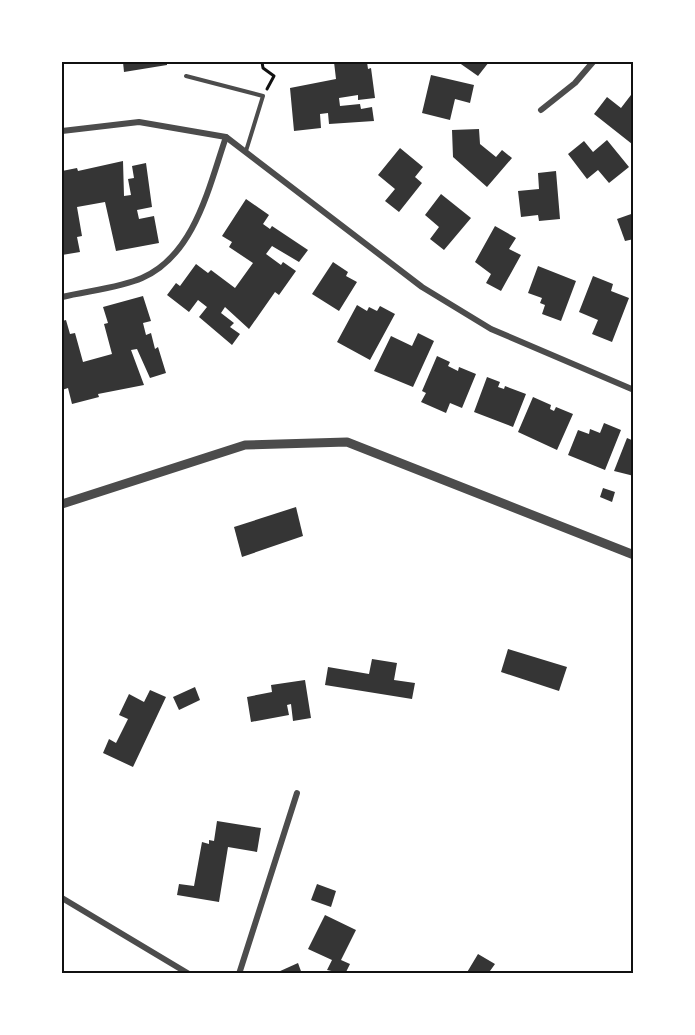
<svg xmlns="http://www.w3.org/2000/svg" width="695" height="1035" viewBox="0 0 695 1035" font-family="Commissioner,sans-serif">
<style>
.building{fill:#353535}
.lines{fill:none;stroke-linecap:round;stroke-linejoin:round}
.path{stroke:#111;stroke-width:3}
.service{stroke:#4c4c4c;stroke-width:4}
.minor{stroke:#4c4c4c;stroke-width:6}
.tertiary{stroke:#4c4c4c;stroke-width:9}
.neatline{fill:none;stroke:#111;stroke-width:2}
</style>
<rect width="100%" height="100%" fill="#fff"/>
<g class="building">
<path d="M 123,62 L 167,62 L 167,65 L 124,72 Z"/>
<path d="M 334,62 L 367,62 L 368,69 L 371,68 L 375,98 L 358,100 L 358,95 L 339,98 L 340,106 L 360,104 L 361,109 L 372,107 L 374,121 L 329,124 L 328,113 L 320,114 L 321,128 L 294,131 L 290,88 L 336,79 Z"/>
<path d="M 458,62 L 489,62 L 478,76 Z"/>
<path d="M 431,75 L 474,85 L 470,103 L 455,99 L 450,120 L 422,113 Z"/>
<path d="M 634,91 L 634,142 L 632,144 L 594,114 L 607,97 L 621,108 Z"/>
<path d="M 479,129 L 480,144 L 496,157 L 502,150 L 512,158 L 487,187 L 453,157 L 452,130 Z"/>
<path d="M 607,140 L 629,167 L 609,183 L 598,170 L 587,179 L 568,154 L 584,141 L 593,152 Z"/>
<path d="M 400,148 L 423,167 L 415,177 L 422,183 L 399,212 L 385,201 L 395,189 L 378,175 Z"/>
<path d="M 123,161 L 124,196 L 131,195 L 128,179 L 134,178 L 132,166 L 146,163 L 152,207 L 137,210 L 139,219 L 154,216 L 159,243 L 116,251 L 105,202 L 77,207 L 82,236 L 77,237 L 80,252 L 62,255 L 62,171 L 77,168 L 78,171 Z"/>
<path d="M 556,171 L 560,219 L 539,221 L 538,215 L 521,217 L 518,191 L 539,189 L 538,173 Z"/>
<path d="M 441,194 L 471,218 L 444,250 L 430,239 L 439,227 L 425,215 Z"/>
<path d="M 246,199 L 269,215 L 263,224 L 270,229 L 272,226 L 308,250 L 299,262 L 272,246 L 266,254 L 281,265 L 283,262 L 296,271 L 279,295 L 275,292 L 249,329 L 225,307 L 221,313 L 234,323 L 230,327 L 240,334 L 232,345 L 199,317 L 207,307 L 198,300 L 189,312 L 167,295 L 176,283 L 180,286 L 196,264 L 208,273 L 211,270 L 235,288 L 253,263 L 229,247 L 232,242 L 222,236 Z"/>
<path d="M 634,213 L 634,239 L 625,241 L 617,219 Z"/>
<path d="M 495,226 L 516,238 L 509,249 L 521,255 L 501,291 L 486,283 L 491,274 L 475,262 Z"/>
<path d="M 333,262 L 348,272 L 346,276 L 357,282 L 339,311 L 312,294 Z"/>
<path d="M 538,266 L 576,281 L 561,321 L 542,314 L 545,305 L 540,303 L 542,298 L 528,293 Z"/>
<path d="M 593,276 L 613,284 L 611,291 L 629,298 L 612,342 L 592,334 L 598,320 L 579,312 Z"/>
<path d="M 143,296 L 151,321 L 143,323 L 146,335 L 151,333 L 155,349 L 158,347 L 166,373 L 150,378 L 137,349 L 131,350 L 144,385 L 98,394 L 99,397 L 72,404 L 68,388 L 62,390 L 62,321 L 66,320 L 70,334 L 75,333 L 83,362 L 112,354 L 104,324 L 108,323 L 103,307 Z"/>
<path d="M 357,305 L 367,311 L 369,307 L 377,311 L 380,306 L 395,314 L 370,360 L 337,342 Z"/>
<path d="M 418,333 L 434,341 L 413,387 L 374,371 L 391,336 L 412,346 Z"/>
<path d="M 437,356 L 450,362 L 448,366 L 458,371 L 459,367 L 476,374 L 462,408 L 450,403 L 446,413 L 421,402 L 426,393 L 422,391 Z"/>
<path d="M 487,377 L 500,382 L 498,387 L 504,389 L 505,386 L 526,394 L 513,427 L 474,412 Z"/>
<path d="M 533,397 L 551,405 L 550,409 L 554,411 L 556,407 L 573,414 L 557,450 L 518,432 Z"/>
<path d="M 604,423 L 621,430 L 605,470 L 568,455 L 578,430 L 589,434 L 590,429 L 600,433 Z"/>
<path d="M 627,438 L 634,441 L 634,476 L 614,471 Z"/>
<path d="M 603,488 L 615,492 L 612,502 L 600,497 Z"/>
<path d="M 296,507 L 303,536 L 242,557 L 234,527 Z"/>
<path d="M 508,649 L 567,667 L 559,691 L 501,672 Z"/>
<path d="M 372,659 L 397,663 L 394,680 L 415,683 L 412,699 L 325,685 L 328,667 L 369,674 Z"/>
<path d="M 305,680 L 311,718 L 293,721 L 291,704 L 287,705 L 289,715 L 251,722 L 247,697 L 272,692 L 271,685 Z"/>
<path d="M 195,687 L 200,700 L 179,710 L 173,697 Z"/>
<path d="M 150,690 L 166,697 L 133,767 L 103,753 L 109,739 L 116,743 L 128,719 L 119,715 L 129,694 L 144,702 Z"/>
<path d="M 217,821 L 261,828 L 257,852 L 228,847 L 219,902 L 177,895 L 179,884 L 194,886 L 202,842 L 209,844 L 209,840 L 214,841 Z"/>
<path d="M 317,884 L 336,891 L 331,907 L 311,900 Z"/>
<path d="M 325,915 L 356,930 L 341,960 L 350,964 L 345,974 L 327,970 L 332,960 L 308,949 Z"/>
<path d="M 478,954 L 495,964 L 490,971 L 494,974 L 466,974 Z"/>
<path d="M 298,963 L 302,974 L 279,974 L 278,972 Z"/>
</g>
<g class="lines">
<path class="path" d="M 262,62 L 263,68 L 274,76 L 267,89"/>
<path class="service" d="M 186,76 L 263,96 L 246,151"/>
<g class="minor">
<path d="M 541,110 L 575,83 L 593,62"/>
<path d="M 62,131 L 139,122 L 226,137 L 422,287 L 491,329 L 634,390"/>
<path d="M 62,297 C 86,291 120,288 142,278 C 195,255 209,186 226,137"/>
<path d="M 62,898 L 189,974"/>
<path d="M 239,974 L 297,793"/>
</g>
<path class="tertiary" d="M 62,504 L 245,445 L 347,442 L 634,555"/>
</g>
<rect width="695" height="1035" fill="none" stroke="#ffffff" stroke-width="126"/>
<rect x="63" y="63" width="569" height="909" class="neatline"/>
</svg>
